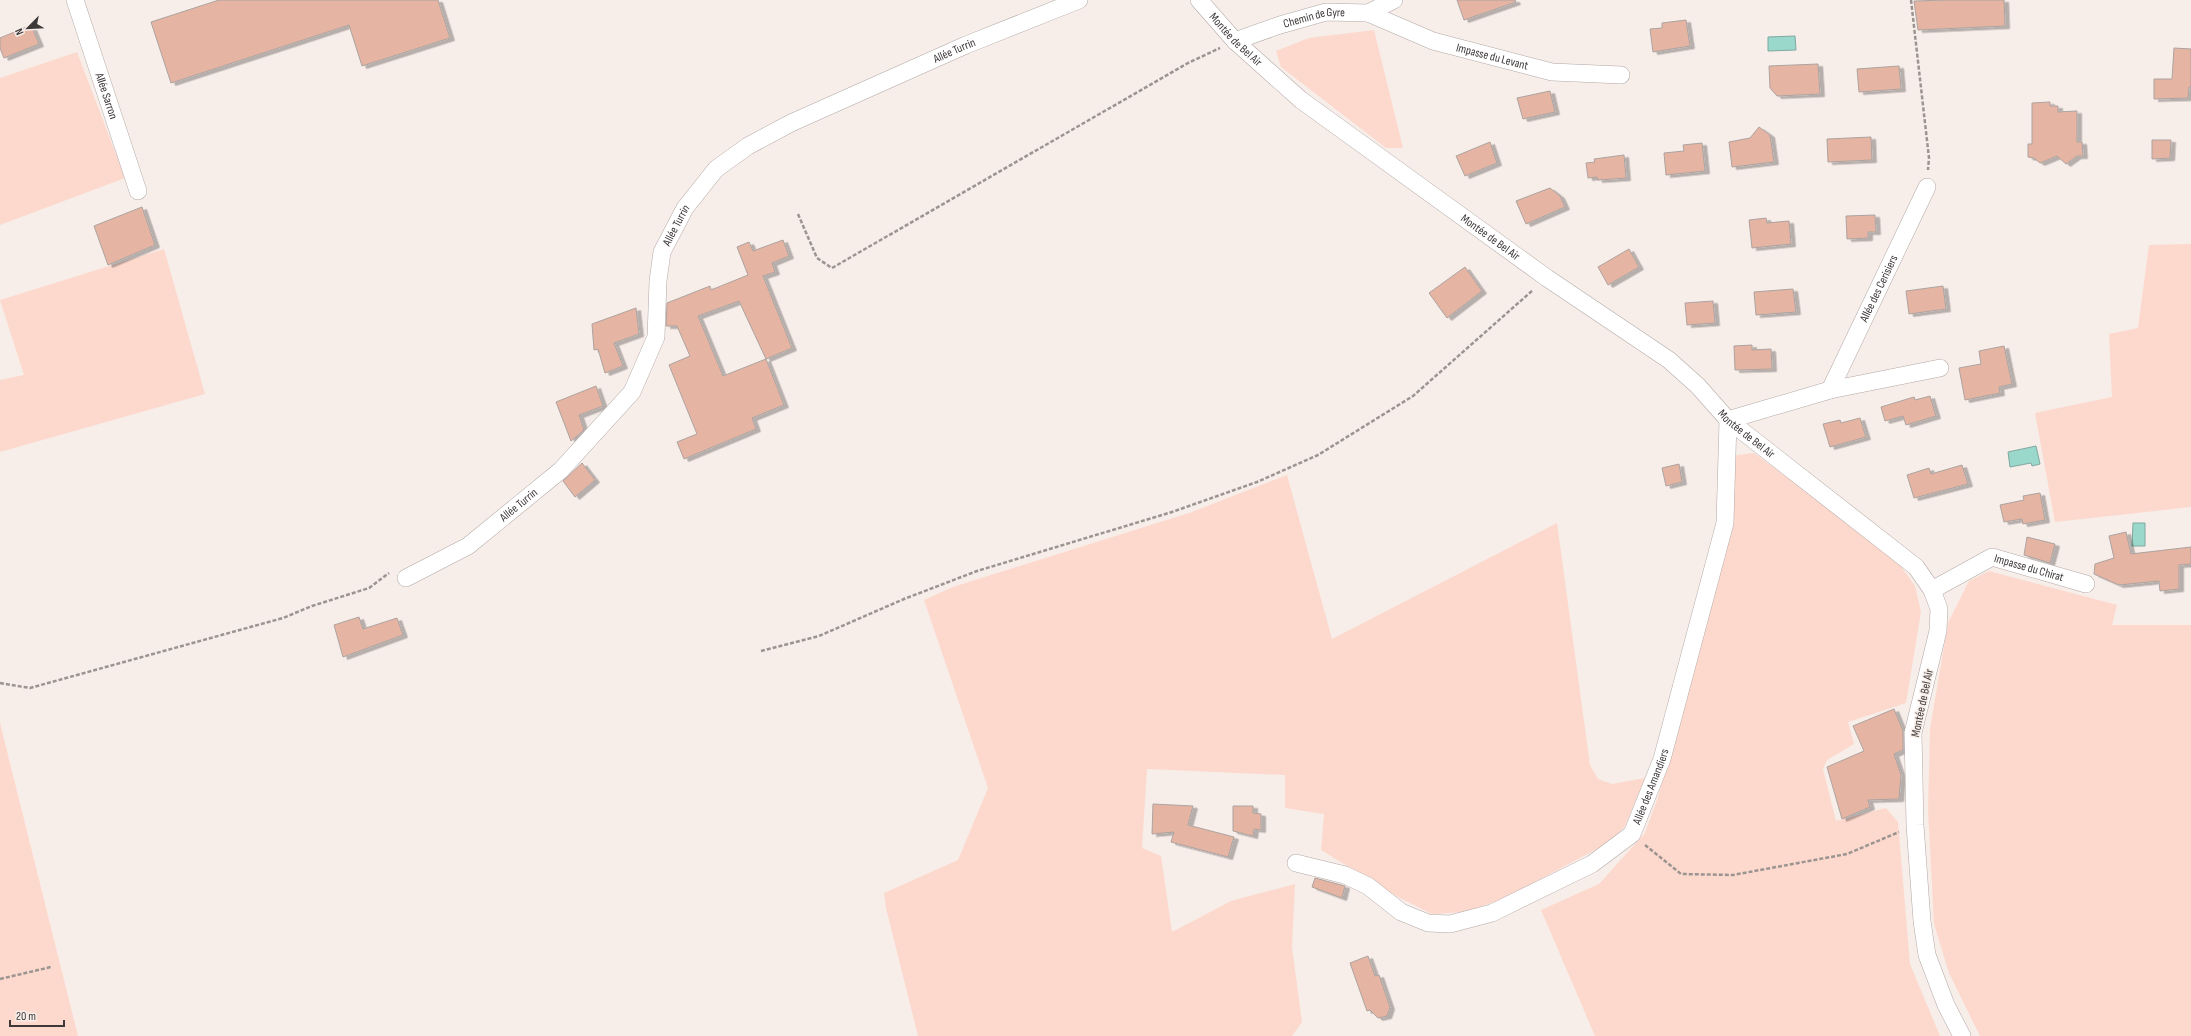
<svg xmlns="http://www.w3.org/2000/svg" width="2191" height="1036" viewBox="0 0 2191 1036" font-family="'Sofia Sans Condensed',sans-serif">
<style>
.green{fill:#fdd9cd}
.water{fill:#9bd8cc;stroke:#7fa8a0}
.building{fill:#e6b4a2;stroke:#aca3a0;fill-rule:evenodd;filter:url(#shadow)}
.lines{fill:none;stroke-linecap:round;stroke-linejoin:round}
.minor-casing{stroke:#b2a9a6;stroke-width:18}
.path{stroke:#9b9491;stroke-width:2.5;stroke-dasharray:4 2;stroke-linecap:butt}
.minor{stroke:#fff;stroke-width:17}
.labels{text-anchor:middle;stroke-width:3;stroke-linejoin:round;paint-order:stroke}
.street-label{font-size:12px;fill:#3d3938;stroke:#f7ede9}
</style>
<defs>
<filter id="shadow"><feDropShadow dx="4.5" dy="2.5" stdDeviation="0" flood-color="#0004"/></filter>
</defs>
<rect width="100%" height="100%" fill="#f7ede9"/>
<g class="green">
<path d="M 1374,30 L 1403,148 L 1386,148 L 1281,67 L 1276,51 L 1309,38 Z"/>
<path d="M 77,52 L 125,178 L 0,225 L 0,78 Z"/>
<path d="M 2191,244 L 2191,507 L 2055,522 L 2035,413 L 2112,397 L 2109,334 L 2138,328 L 2149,245 Z"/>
<path d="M 164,249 L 205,394 L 0,452 L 0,380 L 24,375 L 0,300 Z"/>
<path d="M 1754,453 L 1895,558 L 1915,586 L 1921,612 L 1906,703 L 1848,722 L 1854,744 L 1827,760 L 1823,769 L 1836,821 L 1886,808 L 1898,822 L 1910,964 L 1940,1036 L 1595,1036 L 1541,910 L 1599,884 L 1645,833 L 1658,797 L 1732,519 L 1730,456 Z"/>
<path d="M 1287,475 L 1332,639 L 1557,523 L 1590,765 L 1598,779 L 1612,784 L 1645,778 L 1625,826 L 1610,842 L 1501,900 L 1463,912 L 1432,914 L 1398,897 L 1321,850 L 1324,814 L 1285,808 L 1285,775 L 1147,769 L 1142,848 L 1161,856 L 1172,932 L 1231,901 L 1295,884 L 1292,947 L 1302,1022 L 1292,1036 L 918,1036 L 886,908 L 884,893 L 958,860 L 988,788 L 924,600 L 953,587 L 1192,512 Z"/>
<path d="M 1989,571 L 2117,605 L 2112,625 L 2191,625 L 2191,1036 L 1980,1036 L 1949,973 L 1934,924 L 1928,810 L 1930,729 L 1948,623 L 1969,581 Z"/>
<path d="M 0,723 L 78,1036 L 0,1036 Z"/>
</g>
<g class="water">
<path d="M 1795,36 L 1796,50 L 1768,51 L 1768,37 Z"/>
<path d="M 2036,446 L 2040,464 L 2032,466 L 2031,463 L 2010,467 L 2008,452 Z"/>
<path d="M 2133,523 L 2145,523 L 2145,546 L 2132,546 Z"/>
</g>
<g class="building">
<path d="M 219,0 L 438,0 L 450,38 L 362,66 L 349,25 L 171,83 L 151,22 Z"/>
<path d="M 1457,0 L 1515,0 L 1516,2 L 1464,20 Z"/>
<path d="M 1947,0 L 2004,0 L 2005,26 L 1918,30 L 1914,1 Z"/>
<path d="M 1686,20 L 1690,46 L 1653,52 L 1650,29 L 1662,28 L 1662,23 Z"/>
<path d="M 31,25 L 39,44 L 4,58 L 0,48 L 0,38 Z"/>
<path d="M 2174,48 L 2191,49 L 2191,87 L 2189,87 L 2188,98 L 2154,99 L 2154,79 L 2172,79 Z"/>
<path d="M 1818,64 L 1820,94 L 1777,96 L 1770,88 L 1769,66 Z"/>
<path d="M 1899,66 L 1901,89 L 1859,92 L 1857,69 Z"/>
<path d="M 1550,91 L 1555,112 L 1523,119 L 1517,98 Z"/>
<path d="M 2050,102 L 2050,106 L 2058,106 L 2058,112 L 2077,111 L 2077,142 L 2082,142 L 2083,156 L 2077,156 L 2066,164 L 2057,156 L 2040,163 L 2034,158 L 2028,157 L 2028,144 L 2032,144 L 2032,103 Z"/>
<path d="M 1759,127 L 1770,135 L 1774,162 L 1732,167 L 1729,142 L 1750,138 Z"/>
<path d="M 1871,137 L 1872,160 L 1828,162 L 1827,139 Z"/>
<path d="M 2152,140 L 2171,140 L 2170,158 L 2152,159 Z"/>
<path d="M 1490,142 L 1497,163 L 1465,176 L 1456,156 Z"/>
<path d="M 1702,143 L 1705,171 L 1666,175 L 1664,153 L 1684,151 L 1683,145 Z"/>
<path d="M 1624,155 L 1626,178 L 1598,180 L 1597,177 L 1588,178 L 1586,163 L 1595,162 L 1594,159 Z"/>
<path d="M 1550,188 L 1560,196 L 1565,207 L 1526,224 L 1516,201 Z"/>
<path d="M 142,207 L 155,245 L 108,265 L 94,226 Z"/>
<path d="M 1875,215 L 1876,232 L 1868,232 L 1868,238 L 1847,239 L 1846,216 Z"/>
<path d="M 1766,218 L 1767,223 L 1789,221 L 1791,244 L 1752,248 L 1749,220 Z"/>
<path d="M 783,240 L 789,256 L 772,263 L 775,272 L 763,276 L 792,348 L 766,359 L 784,405 L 752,418 L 756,429 L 684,459 L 677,442 L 697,434 L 669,365 L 690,356 L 677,326 L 666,326 L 667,303 L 710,286 L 711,290 L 748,275 L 737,247 L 749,242 L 753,251 ZM 739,301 L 766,359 L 723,376 L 698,316 Z"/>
<path d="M 1629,249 L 1639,267 L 1608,285 L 1598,267 Z"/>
<path d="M 1465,267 L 1482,291 L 1447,318 L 1429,293 Z"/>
<path d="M 1943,286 L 1946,309 L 1909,314 L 1906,291 Z"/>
<path d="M 1793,289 L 1796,312 L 1756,315 L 1754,292 Z"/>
<path d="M 1713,301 L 1715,323 L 1687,325 L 1685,303 Z"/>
<path d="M 636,308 L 639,334 L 614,343 L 623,366 L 605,373 L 598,349 L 594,350 L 592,324 Z"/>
<path d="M 1752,345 L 1752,350 L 1771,349 L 1772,369 L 1735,370 L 1734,346 Z"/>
<path d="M 2004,346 L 2012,384 L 1999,387 L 2000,393 L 1965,400 L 1959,368 L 1981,364 L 1979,351 Z"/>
<path d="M 596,386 L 603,406 L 579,415 L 584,430 L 571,441 L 556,402 Z"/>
<path d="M 1930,396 L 1936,416 L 1906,425 L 1903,416 L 1885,421 L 1881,407 L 1914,397 L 1915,400 Z"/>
<path d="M 1860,418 L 1866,437 L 1830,447 L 1823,424 L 1840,420 L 1841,423 Z"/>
<path d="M 582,463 L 595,480 L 575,497 L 563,481 Z"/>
<path d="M 1679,464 L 1682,482 L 1666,486 L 1662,468 Z"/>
<path d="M 1962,465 L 1968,484 L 1914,498 L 1907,475 L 1929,468 L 1931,474 Z"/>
<path d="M 2040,493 L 2045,520 L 2023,524 L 2022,519 L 2004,522 L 2000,505 L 2024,500 L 2023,496 Z"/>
<path d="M 2126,532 L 2131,554 L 2191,547 L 2191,564 L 2179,565 L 2179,589 L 2160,591 L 2159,581 L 2119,585 L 2094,574 L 2095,564 L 2114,558 L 2109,536 Z"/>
<path d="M 2027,537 L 2055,544 L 2050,563 L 2024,555 Z"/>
<path d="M 359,617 L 363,629 L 397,618 L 403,635 L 343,657 L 334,625 Z"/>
<path d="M 1894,709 L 1903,731 L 1903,750 L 1894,754 L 1901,775 L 1899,799 L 1868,800 L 1870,807 L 1842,819 L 1827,767 L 1864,751 L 1853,726 Z"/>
<path d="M 1153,804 L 1193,806 L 1188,825 L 1234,837 L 1228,857 L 1171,842 L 1174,832 L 1152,834 Z"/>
<path d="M 1233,806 L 1253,806 L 1253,813 L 1261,814 L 1261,830 L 1254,829 L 1253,836 L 1233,831 Z"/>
<path d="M 1315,878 L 1345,886 L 1342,898 L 1312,887 Z"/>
<path d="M 1368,956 L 1375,976 L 1379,975 L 1390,1007 L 1387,1016 L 1378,1018 L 1370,1010 L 1367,1011 L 1350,963 Z"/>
</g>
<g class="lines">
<g class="minor-casing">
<g id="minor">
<path id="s1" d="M 75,0 L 138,191"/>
<path id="s2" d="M 1199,0 L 1235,41 L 1301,100 L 1547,278 L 1669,360 L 1698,386 L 1728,420 L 1916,567 L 1932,590 L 1939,609 L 1938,631 L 1913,733 L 1915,825 L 1922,921 L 1927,955 L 1946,1005 L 1962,1036"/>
<path id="s3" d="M 1368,13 L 1433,41 L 1552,72 L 1621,75"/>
<path id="s4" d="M 1235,41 L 1280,25 L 1326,12 L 1368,13 L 1394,0"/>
<path d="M 1830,390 L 1940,368"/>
<path id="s5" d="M 406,578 L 468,546 L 561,470 L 632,392 L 656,337 L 658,281 L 662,252 L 685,208 L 716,169 L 748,146 L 791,123 L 966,45 L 1079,0"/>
<path id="s6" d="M 1932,590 L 1992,557 L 2086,584"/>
<path id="s7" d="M 1296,863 L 1345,875 L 1368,886 L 1401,912 L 1428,923 L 1450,924 L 1492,913 L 1592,864 L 1632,834 L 1662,759 L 1725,523 L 1728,420 L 1830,390 L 1927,187"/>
</g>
</g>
<g class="path">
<path d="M 1911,0 L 1929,158 L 1928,170"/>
<path d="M 798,214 L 817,258 L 832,268 L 1188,63 L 1220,48"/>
<path d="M 761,651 L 819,636 L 904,599 L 977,571 L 1172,512 L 1257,482 L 1318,455 L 1413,396 L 1533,290"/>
<path d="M 0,683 L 30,688 L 283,618 L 312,606 L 369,588 L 389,573"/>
<path d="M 1645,845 L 1681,874 L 1733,875 L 1847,854 L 1899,832"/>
<path d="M 0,979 L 51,967"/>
</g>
<use href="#minor" class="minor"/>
</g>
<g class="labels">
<g class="street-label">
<text dy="4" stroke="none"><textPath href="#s4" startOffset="83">Chemin de Gyre</textPath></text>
<text dy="4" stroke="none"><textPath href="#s2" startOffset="54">Montée de Bel Air</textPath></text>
<text dy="4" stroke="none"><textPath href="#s5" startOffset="807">Allée Turrin</textPath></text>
<text dy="4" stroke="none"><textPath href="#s3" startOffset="132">Impasse du Levant</textPath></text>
<text dy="4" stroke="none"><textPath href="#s1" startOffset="101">Allée Sarron</textPath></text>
<text dy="4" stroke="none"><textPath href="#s5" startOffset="471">Allée Turrin</textPath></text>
<text dy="4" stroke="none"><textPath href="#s2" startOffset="377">Montée de Bel Air</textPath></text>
<text dy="4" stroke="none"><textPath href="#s7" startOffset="1021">Allée des Cerisiers</textPath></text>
<text dy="4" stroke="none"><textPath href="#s2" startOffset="701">Montée de Bel Air</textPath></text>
<text dy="4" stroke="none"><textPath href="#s5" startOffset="135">Allée Turrin</textPath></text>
<text dy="4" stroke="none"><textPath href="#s6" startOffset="107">Impasse du Chirat</textPath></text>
<text transform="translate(1922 703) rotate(-78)" y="4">Montée de Bel Air</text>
<text dy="4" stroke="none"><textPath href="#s7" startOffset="425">Allée des Amandiers</textPath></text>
</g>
</g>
<g transform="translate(28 28) rotate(246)" stroke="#f7ede9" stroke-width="3" paint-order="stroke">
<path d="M0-3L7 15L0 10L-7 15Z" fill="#3d3938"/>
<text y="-6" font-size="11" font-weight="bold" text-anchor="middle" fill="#3d3938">N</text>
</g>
<path d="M10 1020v6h54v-6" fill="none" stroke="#3d3938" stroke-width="2"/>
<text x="16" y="1020" font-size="12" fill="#3d3938" stroke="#f7ede9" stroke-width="3" paint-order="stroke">20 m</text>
</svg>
